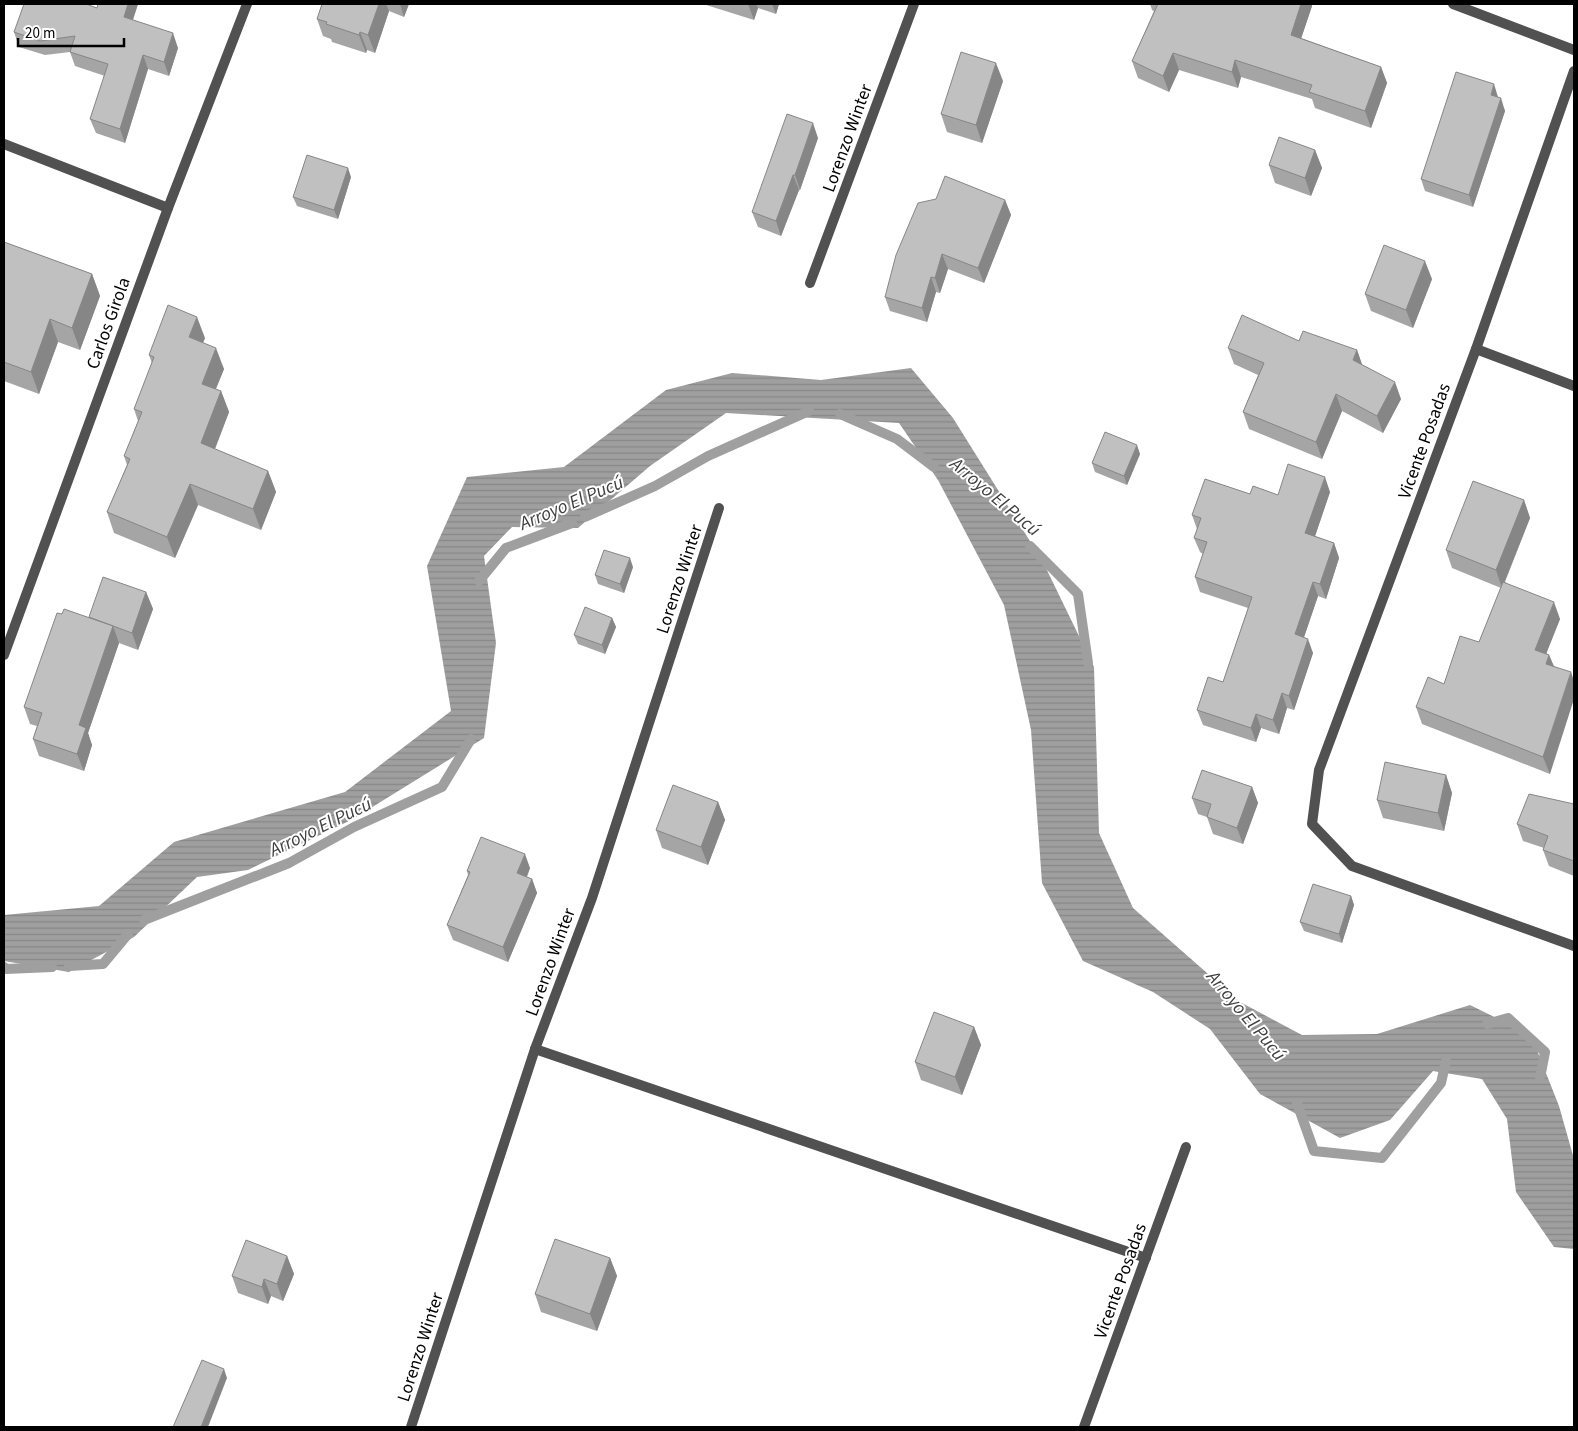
<svg xmlns="http://www.w3.org/2000/svg" width="1578" height="1431" viewBox="0 0 1578 1431" font-family="'Source Sans 3',sans-serif">
<style>
.water{fill:url(#water-rules)}
.lines{fill:none;stroke-linecap:round;stroke-linejoin:round}
.stream{stroke:#9f9f9f;stroke-width:10}
.street{stroke:#515151;stroke-width:10}
.wall{fill:#a5a5a5}
.shaded-wall{fill:#868686}
.building{fill:#c0c0c0;stroke:#868686}
.labels{text-anchor:middle;stroke-width:4;stroke-linejoin:round;paint-order:stroke}
.street-label{font-size:18px;fill:#000;stroke:#fff}
.water-label{font-size:19px;font-style:italic;fill:#404040;stroke:#fff}
</style>
<defs>
<pattern id="water-rules" width="6" height="5" patternUnits="userSpaceOnUse" patternTransform="scale(1.25)"><rect width="6" height="5" fill="#9f9f9f"/><path d="M0 2.5h6" fill="none" stroke="#878787"/></pattern>
</defs>
<rect width="100%" height="100%" fill="#fff"/>
<path class="water" d="M 911,368 L 953,418 L 1043,562 L 1094,667 L 1099,833 L 1133,908 L 1240,1002 L 1302,1035 L 1377,1034 L 1470,1005 L 1531,1035 L 1559,1106 L 1574,1159 L 1574,1249 L 1554,1247 L 1516,1192 L 1507,1119 L 1482,1079 L 1433,1071 L 1390,1120 L 1340,1138 L 1260,1094 L 1210,1029 L 1153,992 L 1083,961 L 1042,883 L 1031,730 L 1004,605 L 938,480 L 899,423 L 726,413 L 650,466 L 578,528 L 512,527 L 484,556 L 496,643 L 484,738 L 353,819 L 248,870 L 197,877 L 134,937 L 69,972 L 4,961 L 4,915 L 99,906 L 174,842 L 345,792 L 451,711 L 427,566 L 467,477 L 564,467 L 666,390 L 732,373 L 821,380 Z"/>
<g class="lines">
<g class="stream">
<path d="M 840,414 L 897,439 L 934,467"/>
<path d="M 585,517 L 655,486 L 708,456 L 809,411"/>
<path d="M 1030,546 L 1078,594 L 1088,663"/>
<path d="M 479,581 L 506,548 L 572,523"/>
<path d="M 144,920 L 289,863 L 354,827 L 442,787 L 471,739"/>
<path d="M 69,966 L 103,964 L 128,934"/>
<path d="M 4,967 L 6,969 L 52,967"/>
<path d="M 1487,1024 L 1508,1018 L 1545,1052 L 1540,1078"/>
<path d="M 1297,1103 L 1314,1151 L 1382,1158 L 1441,1083 L 1446,1061"/>
</g>
<g class="street">
<path d="M 1453,4 L 1574,50"/>
<path d="M 1574,71 L 1476,349 L 1319,770 L 1312,824 L 1352,866 L 1574,946"/>
<path d="M 4,144 L 168,208"/>
<path d="M 810,283 L 914,4"/>
<path d="M 1476,349 L 1574,386"/>
<path d="M 4,655 L 168,208 L 247,4"/>
<path d="M 535,1049 L 1146,1258"/>
<path d="M 411,1427 L 535,1049 L 592,898 L 719,508"/>
<path d="M 1084,1427 L 1186,1147"/>
</g>
</g>
<g class="wall">
<path d="M 138,4 L 133,20 L 178,48 L 169,76 L 148,69 L 125,143 L 96,133 L 90,119 L 105,76 L 75,66 L 70,52 L 45,55 L 19,47 L 14,32 L 97,8 Z"/>
<path d="M 322,4 L 409,4 L 404,17 L 389,11 L 375,53 L 367,50 L 366,53 L 332,42 L 331,39 L 323,36 L 317,19 Z"/>
<path d="M 703,4 L 779,4 L 776,14 L 758,8 L 754,20 Z"/>
<path d="M 1150,4 L 1312,4 L 1312,6 L 1301,38 L 1381,67 L 1387,83 L 1371,128 L 1315,108 L 1312,99 L 1241,77 L 1238,88 L 1179,70 L 1169,92 L 1138,78 L 1132,61 L 1154,11 L 1152,10 Z"/>
<path d="M 1003,81 L 982,143 L 947,132 L 941,114 Z"/>
<path d="M 1498,97 L 1505,111 L 1473,207 L 1425,191 L 1421,179 Z"/>
<path d="M 818,138 L 800,190 L 799,190 L 781,236 L 758,227 L 752,212 Z"/>
<path d="M 1315,150 L 1322,168 L 1311,196 L 1275,183 L 1269,165 Z"/>
<path d="M 351,177 L 338,219 L 297,206 L 293,197 Z"/>
<path d="M 1005,200 L 1011,215 L 984,283 L 948,269 L 940,293 L 936,292 L 927,322 L 890,311 L 885,297 Z"/>
<path d="M 4,242 L 92,274 L 100,296 L 80,350 L 58,342 L 39,394 L 4,381 Z"/>
<path d="M 1432,279 L 1413,328 L 1371,311 L 1365,294 Z"/>
<path d="M 205,338 L 203,343 L 224,369 L 216,389 L 221,391 L 229,412 L 215,449 L 268,471 L 276,492 L 261,530 L 198,505 L 175,558 L 114,533 L 107,512 L 127,465 L 124,456 L 138,421 L 134,409 L 152,363 L 149,355 Z"/>
<path d="M 1299,341 L 1357,350 L 1362,365 L 1401,399 L 1383,433 L 1342,411 L 1322,459 L 1249,429 L 1243,412 L 1258,375 L 1234,364 L 1228,348 Z"/>
<path d="M 1140,454 L 1127,485 L 1095,472 L 1092,463 Z"/>
<path d="M 1330,492 L 1315,536 L 1334,543 L 1339,558 L 1326,599 L 1318,596 L 1304,637 L 1313,653 L 1294,710 L 1287,708 L 1279,734 L 1261,728 L 1256,742 L 1203,725 L 1197,710 L 1223,682 L 1248,608 L 1200,592 L 1195,577 L 1203,554 L 1200,552 L 1194,538 L 1197,529 L 1192,515 L 1250,494 L 1278,495 Z"/>
<path d="M 1524,500 L 1530,518 L 1505,582 L 1560,619 L 1546,653 L 1549,655 L 1554,667 L 1550,774 L 1422,724 L 1416,707 L 1444,684 L 1479,642 L 1501,588 L 1452,568 L 1446,550 Z"/>
<path d="M 633,567 L 624,593 L 598,584 L 595,575 Z"/>
<path d="M 146,592 L 153,609 L 138,650 L 119,643 L 88,733 L 92,745 L 84,771 L 39,756 L 33,739 L 37,726 L 30,724 L 24,707 L 62,614 L 90,618 L 89,617 Z"/>
<path d="M 612,618 L 616,627 L 605,654 L 578,644 L 574,635 Z"/>
<path d="M 1446,775 L 1452,793 L 1444,831 L 1383,818 L 1377,800 Z"/>
<path d="M 1252,787 L 1258,803 L 1243,844 L 1213,834 L 1207,817 L 1198,814 L 1192,798 Z"/>
<path d="M 718,802 L 725,820 L 708,865 L 662,848 L 656,830 Z"/>
<path d="M 1574,804 L 1574,876 L 1549,866 L 1543,850 L 1544,848 L 1523,841 L 1517,824 Z"/>
<path d="M 530,868 L 527,877 L 532,879 L 537,893 L 508,962 L 453,940 L 447,925 L 468,875 L 467,871 Z"/>
<path d="M 1351,896 L 1354,905 L 1342,943 L 1304,931 L 1300,922 Z"/>
<path d="M 974,1027 L 981,1045 L 962,1095 L 921,1080 L 915,1062 Z"/>
<path d="M 287,1256 L 294,1274 L 283,1301 L 271,1296 L 268,1304 L 238,1293 L 232,1276 Z"/>
<path d="M 610,1258 L 617,1276 L 597,1331 L 541,1312 L 535,1294 Z"/>
</g>
<g class="shaded-wall">
<path d="M 128,4 L 138,4 L 129,31 L 124,17 Z"/>
<path d="M 379,4 L 386,4 L 389,11 L 375,53 L 368,35 Z"/>
<path d="M 400,4 L 409,4 L 404,17 Z"/>
<path d="M 748,4 L 756,4 L 758,8 L 754,20 Z"/>
<path d="M 772,4 L 779,4 L 776,14 Z"/>
<path d="M 1301,4 L 1312,4 L 1312,6 L 1297,51 L 1291,35 Z"/>
<path d="M 360,32 L 367,50 L 366,53 L 359,35 Z"/>
<path d="M 173,33 L 178,48 L 169,76 L 164,62 Z"/>
<path d="M 1173,53 L 1179,70 L 1169,92 L 1163,76 Z"/>
<path d="M 143,55 L 148,69 L 125,143 L 120,129 Z"/>
<path d="M 1235,60 L 1241,77 L 1238,88 L 1232,72 Z"/>
<path d="M 996,63 L 1003,81 L 982,143 L 976,125 Z"/>
<path d="M 1381,67 L 1387,83 L 1371,128 L 1365,111 Z"/>
<path d="M 1494,84 L 1498,97 L 1495,107 L 1491,95 Z"/>
<path d="M 1501,98 L 1505,111 L 1473,207 L 1469,195 Z"/>
<path d="M 813,123 L 818,138 L 800,190 L 795,175 Z"/>
<path d="M 1315,150 L 1322,168 L 1311,196 L 1305,178 Z"/>
<path d="M 348,168 L 351,177 L 338,219 L 334,210 Z"/>
<path d="M 793,175 L 799,190 L 781,236 L 776,221 Z"/>
<path d="M 1005,200 L 1011,215 L 984,283 L 978,268 Z"/>
<path d="M 942,254 L 948,269 L 940,293 L 935,278 Z"/>
<path d="M 1425,261 L 1432,279 L 1413,328 L 1406,310 Z"/>
<path d="M 92,274 L 100,296 L 80,350 L 72,328 Z"/>
<path d="M 931,277 L 936,292 L 927,322 L 922,308 Z"/>
<path d="M 197,317 L 205,338 L 196,358 L 189,337 Z"/>
<path d="M 50,319 L 58,342 L 39,394 L 31,372 Z"/>
<path d="M 216,348 L 224,369 L 209,405 L 202,384 Z"/>
<path d="M 1357,350 L 1363,367 L 1353,360 Z"/>
<path d="M 1395,382 L 1401,399 L 1383,433 L 1377,416 Z"/>
<path d="M 221,391 L 229,412 L 209,464 L 201,443 Z"/>
<path d="M 1336,394 L 1342,411 L 1322,459 L 1316,442 Z"/>
<path d="M 1137,445 L 1140,454 L 1127,485 L 1124,476 Z"/>
<path d="M 268,471 L 276,492 L 261,530 L 253,509 Z"/>
<path d="M 1325,477 L 1330,492 L 1311,548 L 1305,533 Z"/>
<path d="M 190,484 L 198,505 L 175,558 L 167,537 Z"/>
<path d="M 1524,500 L 1530,518 L 1502,588 L 1496,570 Z"/>
<path d="M 1334,543 L 1339,558 L 1326,599 L 1320,584 Z"/>
<path d="M 630,558 L 633,567 L 624,593 L 620,584 Z"/>
<path d="M 1313,582 L 1318,596 L 1300,649 L 1295,634 Z"/>
<path d="M 146,592 L 153,609 L 138,650 L 132,633 Z"/>
<path d="M 1554,602 L 1560,619 L 1541,667 L 1535,650 Z"/>
<path d="M 612,618 L 616,627 L 605,654 L 602,645 Z"/>
<path d="M 113,626 L 119,643 L 88,733 L 92,745 L 84,771 L 77,754 L 79,725 Z"/>
<path d="M 1308,639 L 1313,653 L 1294,710 L 1289,696 Z"/>
<path d="M 1549,655 L 1556,671 L 1546,664 Z"/>
<path d="M 1571,672 L 1574,681 L 1574,699 L 1550,774 L 1543,757 Z"/>
<path d="M 1282,693 L 1287,708 L 1279,734 L 1273,720 Z"/>
<path d="M 1256,714 L 1261,728 L 1256,742 L 1251,728 Z"/>
<path d="M 1446,775 L 1452,793 L 1444,831 L 1438,813 Z"/>
<path d="M 1252,787 L 1258,803 L 1243,844 L 1237,828 Z"/>
<path d="M 718,802 L 725,820 L 708,865 L 701,847 Z"/>
<path d="M 525,854 L 530,868 L 522,888 L 517,873 Z"/>
<path d="M 532,879 L 537,893 L 508,962 L 503,947 Z"/>
<path d="M 1351,896 L 1354,905 L 1342,943 L 1339,934 Z"/>
<path d="M 974,1027 L 981,1045 L 962,1095 L 955,1077 Z"/>
<path d="M 287,1256 L 294,1274 L 283,1301 L 277,1284 Z"/>
<path d="M 610,1258 L 617,1276 L 597,1331 L 590,1314 Z"/>
<path d="M 264,1279 L 271,1296 L 268,1304 L 262,1287 Z"/>
<path d="M 224,1369 L 227,1378 L 208,1427 L 201,1427 Z"/>
</g>
<g class="building">
<path d="M 24,4 L 86,4 L 97,8 L 98,4 L 128,4 L 124,17 L 173,33 L 164,62 L 143,55 L 120,129 L 90,119 L 108,64 L 70,52 L 75,36 L 40,41 L 14,32 Z"/>
<path d="M 322,4 L 379,4 L 368,35 L 360,32 L 359,35 L 326,24 L 327,22 L 317,19 Z"/>
<path d="M 1158,4 L 1301,4 L 1291,35 L 1381,67 L 1365,111 L 1309,92 L 1312,85 L 1235,60 L 1232,72 L 1173,53 L 1163,76 L 1132,61 Z"/>
<path d="M 961,52 L 996,63 L 976,125 L 941,114 Z"/>
<path d="M 1456,72 L 1494,84 L 1491,95 L 1501,98 L 1469,195 L 1421,179 Z"/>
<path d="M 787,114 L 813,123 L 795,175 L 793,175 L 776,221 L 752,212 Z"/>
<path d="M 1279,137 L 1315,150 L 1305,178 L 1269,165 Z"/>
<path d="M 307,155 L 348,168 L 334,210 L 293,197 Z"/>
<path d="M 945,176 L 1005,200 L 978,268 L 942,254 L 935,278 L 931,277 L 922,308 L 885,297 L 896,255 L 918,203 L 936,199 Z"/>
<path d="M 4,242 L 92,274 L 72,328 L 50,319 L 31,372 L 4,362 Z"/>
<path d="M 1384,245 L 1425,261 L 1406,310 L 1365,294 Z"/>
<path d="M 168,305 L 197,317 L 189,337 L 216,348 L 202,384 L 221,391 L 201,443 L 268,471 L 253,509 L 190,484 L 167,537 L 107,512 L 130,459 L 124,456 L 142,412 L 134,409 L 154,357 L 149,355 Z"/>
<path d="M 1242,315 L 1299,341 L 1303,331 L 1357,350 L 1353,360 L 1395,382 L 1377,416 L 1336,394 L 1316,442 L 1243,412 L 1264,363 L 1228,348 Z"/>
<path d="M 1105,432 L 1137,445 L 1124,476 L 1092,463 Z"/>
<path d="M 1288,464 L 1325,477 L 1305,533 L 1334,543 L 1320,584 L 1313,582 L 1295,634 L 1308,639 L 1289,696 L 1282,693 L 1273,720 L 1256,714 L 1251,728 L 1197,710 L 1208,677 L 1223,682 L 1252,597 L 1195,577 L 1207,542 L 1194,538 L 1201,518 L 1192,515 L 1205,479 L 1250,494 L 1253,486 L 1278,495 Z"/>
<path d="M 1473,481 L 1524,500 L 1496,570 L 1446,550 Z"/>
<path d="M 604,550 L 630,558 L 620,584 L 595,575 Z"/>
<path d="M 103,577 L 146,592 L 132,633 L 89,617 Z"/>
<path d="M 1503,582 L 1554,602 L 1535,650 L 1549,655 L 1546,664 L 1571,672 L 1543,757 L 1416,707 L 1428,677 L 1444,684 L 1460,636 L 1479,642 Z"/>
<path d="M 585,607 L 612,618 L 602,645 L 574,635 Z"/>
<path d="M 64,609 L 113,626 L 79,725 L 86,728 L 77,754 L 33,739 L 42,713 L 24,707 L 57,613 L 62,614 Z"/>
<path d="M 1385,762 L 1446,775 L 1438,813 L 1377,800 Z"/>
<path d="M 1202,770 L 1252,787 L 1237,828 L 1207,817 L 1211,804 L 1192,798 Z"/>
<path d="M 673,785 L 718,802 L 701,847 L 656,830 Z"/>
<path d="M 1529,794 L 1574,804 L 1574,861 L 1543,850 L 1548,836 L 1517,824 Z"/>
<path d="M 481,837 L 525,854 L 517,873 L 532,879 L 503,947 L 447,925 L 470,872 L 467,871 Z"/>
<path d="M 1313,884 L 1351,896 L 1339,934 L 1300,922 Z"/>
<path d="M 934,1012 L 974,1027 L 955,1077 L 915,1062 Z"/>
<path d="M 555,1239 L 610,1258 L 590,1314 L 535,1294 Z"/>
<path d="M 246,1240 L 287,1256 L 277,1284 L 264,1279 L 262,1287 L 232,1276 Z"/>
<path d="M 202,1360 L 224,1369 L 201,1427 L 173,1427 Z"/>
</g>
<g class="labels">
<g class="street-label">
<text transform="translate(847 138) rotate(-70)" y="6">Lorenzo Winter</text>
<text transform="translate(108 323) rotate(-70)" y="6">Carlos Girola</text>
<text transform="translate(1424 441) rotate(-70)" y="6">Vicente Posadas</text>
<text transform="translate(679 579) rotate(-72)" y="6">Lorenzo Winter</text>
<text transform="translate(550 962) rotate(-70)" y="6">Lorenzo Winter</text>
<text transform="translate(1120 1281) rotate(-70)" y="6">Vicente Posadas</text>
<text transform="translate(420 1347) rotate(-72)" y="6">Lorenzo Winter</text>
</g>
<g class="water-label">
<text transform="translate(996 496) rotate(40)" y="7">Arroyo El Pucú</text>
<text transform="translate(571 502) rotate(-23)" y="7">Arroyo El Pucú</text>
<text transform="translate(320 826) rotate(-26)" y="7">Arroyo El Pucú</text>
<text transform="translate(1247 1015) rotate(50)" y="7">Arroyo El Pucú</text>
</g>
</g>
<rect width="1578" height="1431" fill="none" stroke="#000000" stroke-width="10"/>
<path d="M18 38v8h106v-8" fill="none" stroke="#000000" stroke-width="2.5"/>
<text x="25" y="38" font-size="15" fill="#000000" stroke="#ffffff" stroke-width="4" paint-order="stroke">20 m</text>
</svg>
